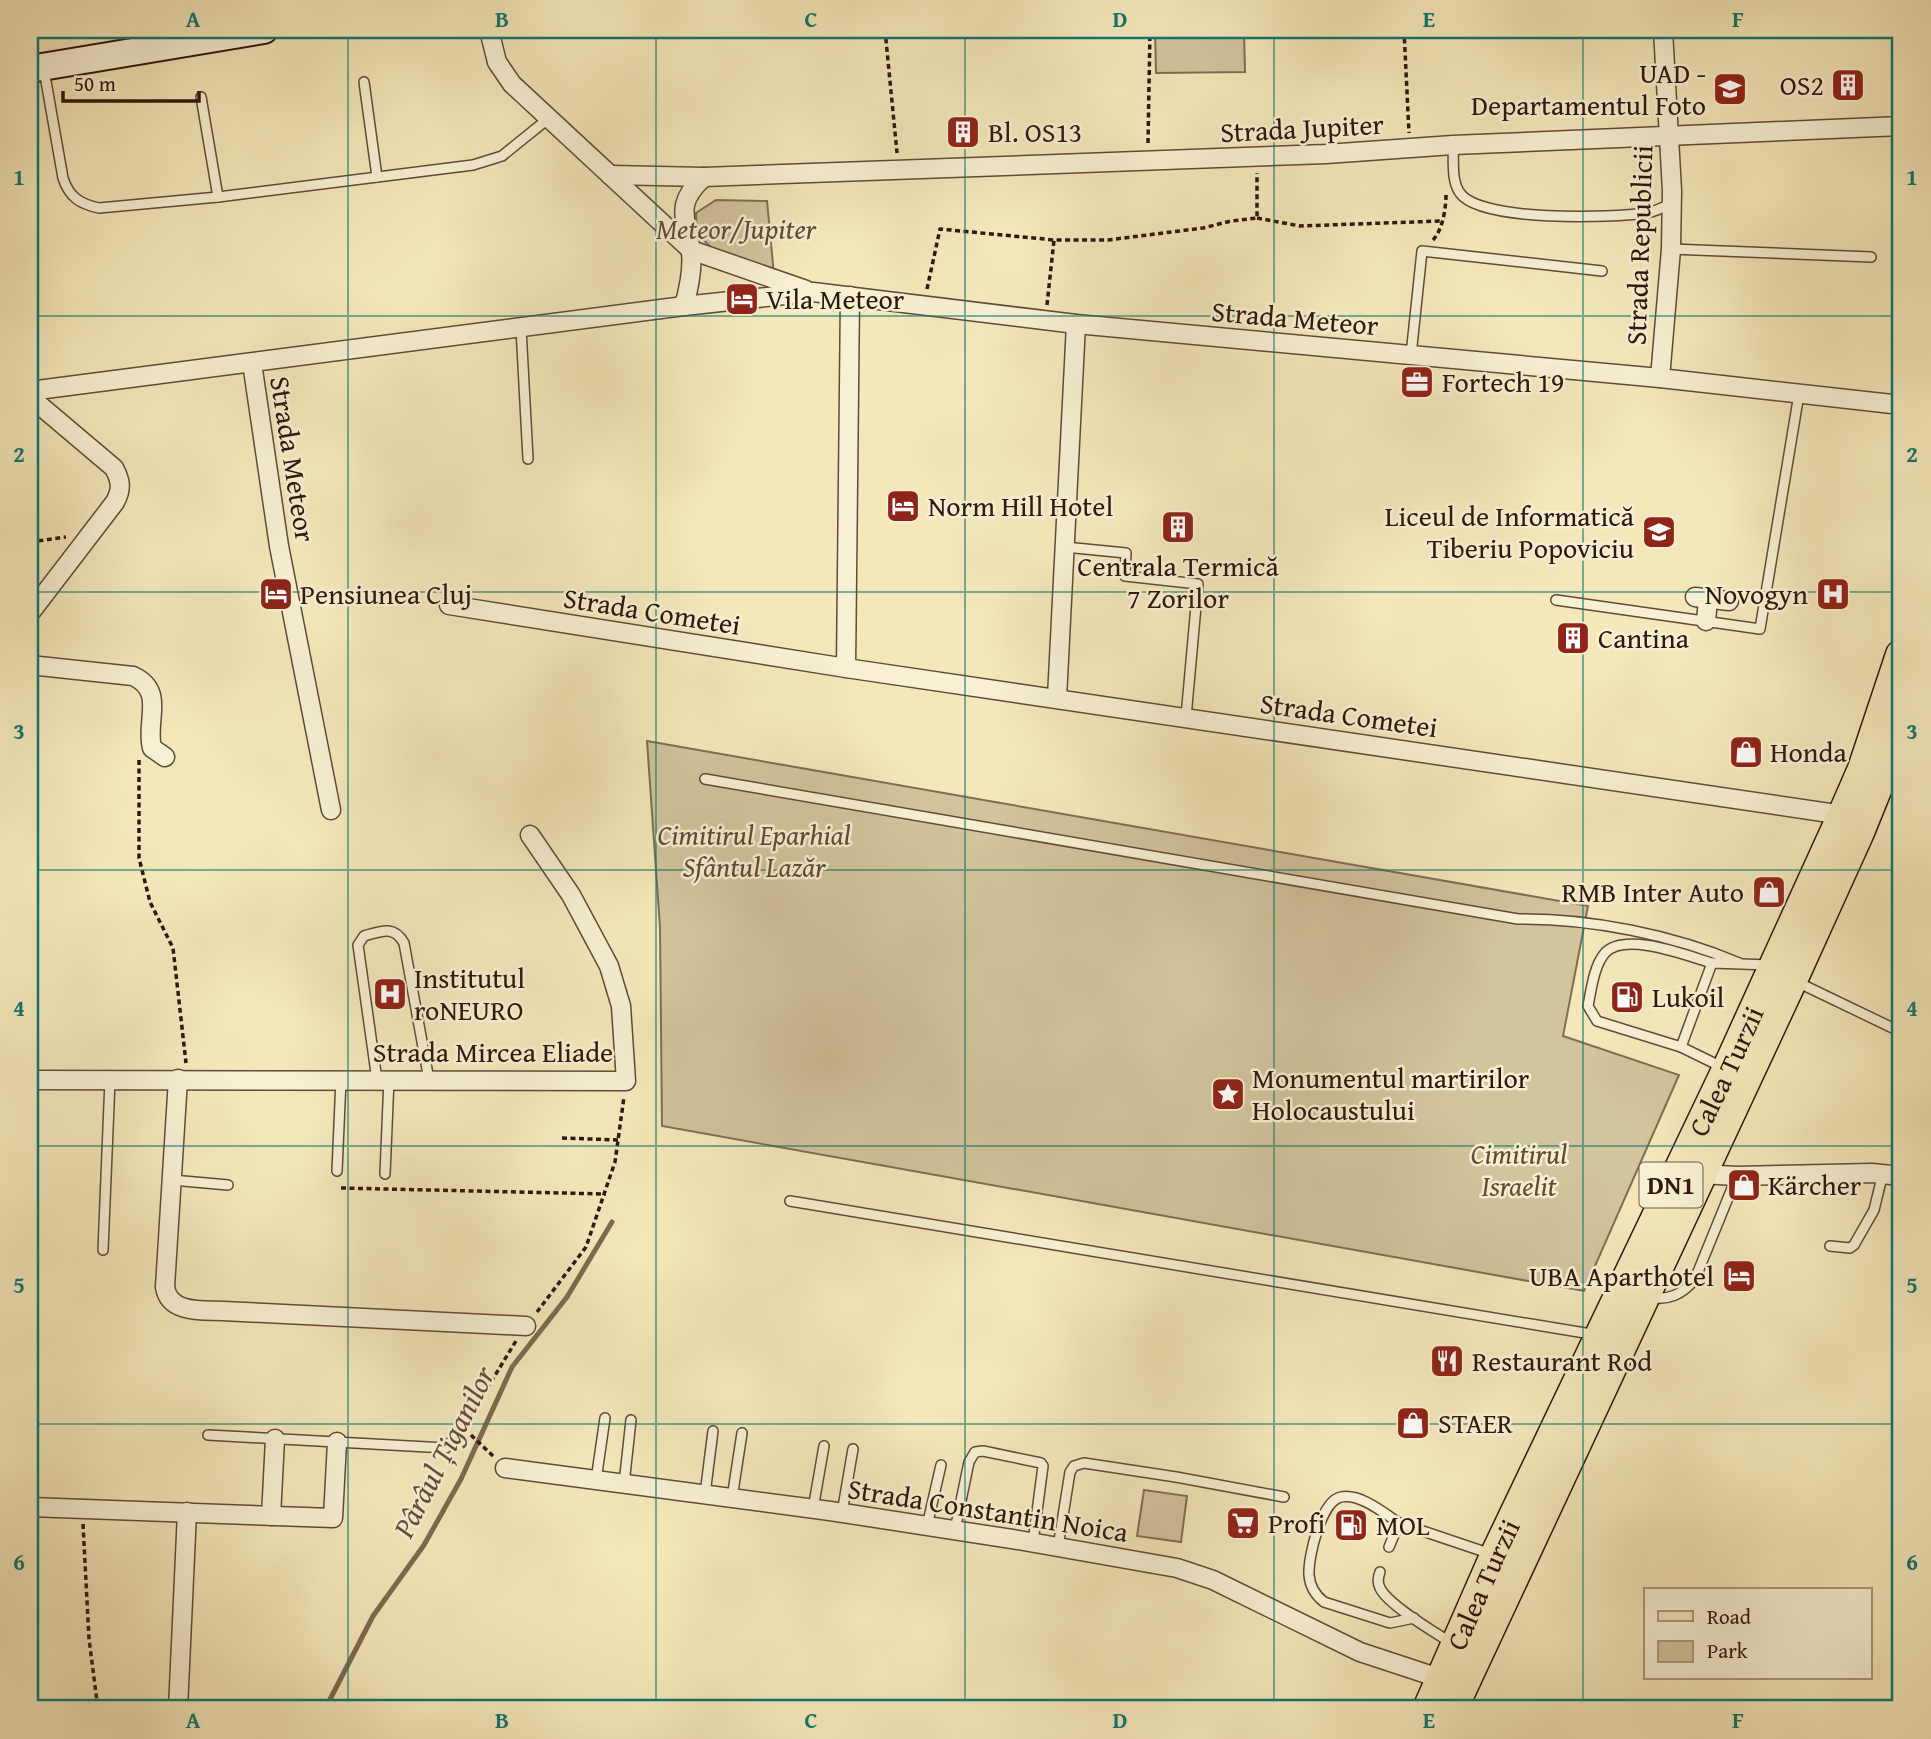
<svg xmlns="http://www.w3.org/2000/svg" width="1931" height="1739" viewBox="0 0 1931 1739" font-family="'Gentium Book Plus',serif">
<style>
.green{fill:#d2c49d;stroke:#806e54;stroke-width:2}
.lines{fill:none;stroke-linecap:round;stroke-linejoin:round}
.stream{stroke:#7d6a52;stroke-width:5}
.service-casing{stroke:#604b38;stroke-width:12}
.minor-casing{stroke:#604b38;stroke-width:21}
.secondary-casing{stroke:#2e170c;stroke-width:30}
.primary-casing{stroke:#2e170c;stroke-width:33}
.path{stroke:#2e170c;stroke-width:3.5;stroke-dasharray:5 3.5;stroke-linecap:butt}
.service{stroke:#f8f0d3;stroke-width:9}
.minor{stroke:#f8f0d3;stroke-width:18}
.secondary{stroke:#f8f0d3;stroke-width:26}
.primary{stroke:#f4e8bb;stroke-width:30}
.grid{fill:none;stroke:#0f766e;stroke-width:2;stroke-opacity:0.55}
.labels{text-anchor:middle;stroke-width:5;stroke-linejoin:round;paint-order:stroke}
.shield{fill:#f8f0d3;stroke:#6b5848;stroke-width:2}
.shield-label{font-size:26px;font-weight:bold;fill:#2e170c}
.poi-label{font-size:28px;fill:#2e170c;stroke:#f8f0d3;text-anchor:start}
.street-label{font-size:28px;fill:#2e170c;stroke:#f8f0d3}
.park-label{font-size:28px;font-style:italic;fill:#5f4b38;stroke:#f8f0d3}
.water-label{font-size:30px;font-style:italic;fill:#624e3a;stroke:#f8f0d3}
.neatline{fill:none;stroke:#0f766e;stroke-width:2.5}
.grid-label{font-size:23px;text-anchor:middle;font-weight:bold;fill:#0f766e}
</style>
<rect width="100%" height="100%" fill="#f4e8bb"/>
<filter id="stains"><feTurbulence type="fractalNoise" baseFrequency=".00286" numOctaves="4"/><feColorMatrix values="0 0 0 0 .2 0 0 0 0 .09 0 0 0 0 .02 0 0 0 .5 -.17"/></filter>
<radialGradient id="worn" r=".72"><stop offset=".6" stop-color="#630" stop-opacity="0"/><stop offset="1" stop-color="#630" stop-opacity=".3"/></radialGradient>
<g class="green">
<path d="M 1155,30 L 1244,30 L 1245,72 L 1156,73 Z"/>
<path d="M 716,200 L 767,201 L 774,275 L 716,252 L 697,234 L 696,213 Z"/>
<path d="M 647,741 L 1588,906 L 1563,1036 L 1679,1075 L 1584,1291 L 662,1126 L 660,927 Z"/>
<path d="M 1144,1490 L 1187,1496 L 1181,1542 L 1137,1536 Z"/>
</g>
<g class="lines">
<path class="stream" d="M 325,1709 L 373,1616 L 424,1545 L 461,1479 L 512,1367 L 567,1297 L 612,1222"/>
<g class="service-casing">
<g id="service">
<path d="M 44,70 L 63,178 C 69,197 80,204 99,208 L 218,197 L 473,165 L 502,156 L 549,118"/>
<path d="M 364,82 L 377,177"/>
<path d="M 201,97 L 218,197"/>
<path d="M 1453,145 C 1454,160 1451,181 1460,193 C 1480,222 1613,218 1646,213 C 1655,212 1663,207 1671,204"/>
<path d="M 1671,249 L 1871,257"/>
<path d="M 521,328 L 528,459"/>
<path d="M 1411,355 L 1422,251 L 1602,271"/>
<path d="M 1065,547 L 1126,553 L 1125,576 L 1198,584 L 1186,717"/>
<path d="M 1556,600 L 1760,629 L 1799,394"/>
<path d="M 705,779 L 1518,919 C 1589,918 1674,935 1739,963"/>
<path d="M 1797,982 L 1901,1032"/>
<path d="M 1681,1047 L 1597,1021 L 1588,1006 C 1591,991 1594,965 1605,953 C 1625,931 1688,956 1712,963"/>
<path d="M 1724,1068 L 1681,1047 L 1712,963 L 1770,965"/>
<path d="M 377,1080 L 358,945 L 364,936 C 381,931 394,925 404,943 L 429,1080"/>
<path d="M 337,1171 L 341,1079"/>
<path d="M 385,1174 L 389,1079"/>
<path d="M 172,1180 L 228,1185"/>
<path d="M 790,1201 L 1597,1335"/>
<path d="M 1901,1231 L 1901,1247"/>
<path d="M 1830,1246 L 1850,1248 L 1854,1245 L 1874,1210 L 1883,1173"/>
<path d="M 103,1250 L 110,1080"/>
<path d="M 1648,1297 C 1668,1301 1682,1295 1695,1279 L 1737,1176"/>
<path d="M 208,1435 L 446,1448 L 463,1427"/>
<path d="M 596,1480 L 605,1418"/>
<path d="M 624,1484 L 631,1420"/>
<path d="M 705,1494 L 713,1431"/>
<path d="M 732,1498 L 742,1433"/>
<path d="M 813,1509 L 824,1446"/>
<path d="M 842,1513 L 853,1449"/>
<path d="M 1399,1523 C 1384,1513 1360,1493 1341,1497 C 1321,1501 1308,1557 1309,1575 C 1310,1587 1315,1595 1324,1602 L 1390,1623 L 1414,1618"/>
<path d="M 927,1526 L 941,1465"/>
<path d="M 955,1530 L 969,1462 L 975,1452 L 983,1451 L 1041,1463 L 1043,1466 L 1033,1542"/>
<path d="M 1058,1547 L 1070,1472 L 1074,1466 L 1084,1463 L 1176,1477 L 1284,1497"/>
<path d="M 1389,1547 L 1399,1523 L 1491,1554"/>
<path d="M 1380,1572 C 1378,1577 1377,1582 1380,1588 C 1388,1605 1436,1633 1453,1644"/>
</g>
</g>
<g class="minor-casing">
<g id="minor">
<path d="M 489,30 L 497,62 L 512,84 L 691,250 L 806,290"/>
<path d="M 610,175 L 704,177 L 1326,154 L 1453,145 L 1901,126"/>
<path d="M 684,306 C 689,288 693,270 691,252 C 687,218 673,205 704,177"/>
<path d="M 252,363 L 279,546 L 331,810"/>
<path d="M 1660,378 L 1671,249 L 1672,191 L 1663,30"/>
<path d="M 30,391 L 684,306 L 813,292 L 1076,324 L 1660,378 L 1901,405"/>
<path d="M 30,397 L 114,468 C 121,481 122,489 115,502 L 30,613"/>
<path d="M 1695,597 L 1729,601"/>
<path d="M 449,605 L 846,668 L 1843,815"/>
<path d="M 1706,621 L 1708,599"/>
<path d="M 30,665 L 133,676 C 166,691 145,721 152,748 L 165,757"/>
<path d="M 846,668 L 850,296"/>
<path d="M 1057,698 L 1076,324"/>
<path d="M 178,1079 L 165,1287 C 169,1314 203,1310 223,1311 L 526,1326"/>
<path d="M 30,1080 L 626,1081 L 621,1006 L 609,966 L 571,895 L 530,835"/>
<path d="M 1700,1174 L 1737,1176 L 1872,1173 L 1901,1176"/>
<path d="M 505,1468 L 830,1511 L 1012,1539 L 1177,1568 L 1213,1580 L 1360,1652 L 1442,1679"/>
<path d="M 30,1507 L 333,1518 L 337,1442"/>
<path d="M 271,1516 L 275,1439"/>
<path d="M 178,1709 L 187,1512"/>
</g>
</g>
<g class="secondary-casing">
<path id="secondary" d="M 30,69 L 264,30"/>
</g>
<g class="primary-casing">
<g id="primary">
<path id="s1" d="M 1428,1709 L 1495,1556 L 1727,1070 L 1843,815 L 1863,769 L 1901,655"/>
<path d="M 1452,1709 L 1792,980 L 1859,832 L 1901,728"/>
</g>
</g>
<g class="path">
<path d="M 885,30 L 897,153"/>
<path d="M 1404,30 L 1409,133"/>
<path d="M 1148,143 L 1150,30"/>
<path d="M 1257,218 L 1300,226 L 1441,221"/>
<path d="M 1433,240 C 1443,229 1446,208 1446,194"/>
<path d="M 927,289 L 940,229 L 1054,240 L 1108,240 L 1203,228 L 1231,221 L 1257,218 L 1257,173"/>
<path d="M 1047,305 L 1054,240"/>
<path d="M 30,542 L 66,537"/>
<path d="M 139,760 L 139,858 L 150,902 L 173,948 L 186,1063"/>
<path d="M 562,1138 L 619,1140"/>
<path d="M 341,1188 L 606,1194"/>
<path d="M 537,1312 L 586,1247 L 615,1162 L 624,1097"/>
<path d="M 469,1418 L 516,1341"/>
<path d="M 471,1435 L 493,1456"/>
<path d="M 83,1524 L 89,1639 L 98,1709"/>
</g>
<use href="#service" class="service"/>
<use href="#minor" class="minor"/>
<use href="#secondary" class="secondary"/>
<use href="#primary" class="primary"/>
</g>
<path class="grid" d="M 348,30 L 348,1709M 656,30 L 656,1709M 965,30 L 965,1709M 1274,30 L 1274,1709M 1583,30 L 1583,1709M 30,316 L 1901,316M 30,592 L 1901,592M 30,870 L 1901,870M 30,1146 L 1901,1146M 30,1424 L 1901,1424"/>
<defs>
<g id="building-square" transform="scale(1.75)"><rect x="-9" y="-9" width="18" height="18" rx="4" fill="#8f2418" stroke="#f8f0d3"/><path d="M-4-6H4V6H1V3H-1V6H-4ZM-2.5-4.3h1.7v1.8h-1.7ZM.8-4.3h1.7v1.8H.8ZM-2.5-1h1.7V.8h-1.7ZM.8-1h1.7V.8H.8Z" fill="#fff"/></g>
<g id="university-square" transform="scale(1.75)"><rect x="-9" y="-9" width="18" height="18" rx="4" fill="#8f2418" stroke="#f8f0d3"/><path d="M0-5L7-2L0 1L-7-2ZM-4 1L0 2.5L4 1V4Q0 6-4 4Z" fill="#fff"/></g>
<g id="hotel-square" transform="scale(1.75)"><rect x="-9" y="-9" width="18" height="18" rx="4" fill="#8f2418" stroke="#f8f0d3"/><path d="M-6-4.5h1.5V1H6V5H4.5V3h-9V5H-6ZM-4 0a1.8 1.8 0 1 1 3.6 0ZM.5 0V-2.5h3Q6-2.5 6 0Z" fill="#fff"/></g>
<g id="office-square" transform="scale(1.75)"><rect x="-9" y="-9" width="18" height="18" rx="4" fill="#8f2418" stroke="#f8f0d3"/><path d="M-6-3h4V-5.5h4V-3h4V5H-6ZM-1-4.5V-3h2v-1.5ZM-6 0V1H6V0Z" fill="#fff"/></g>
<g id="school-square" transform="scale(1.75)"><rect x="-9" y="-9" width="18" height="18" rx="4" fill="#8f2418" stroke="#f8f0d3"/><path d="M0-5L7-2L0 1L-7-2ZM-4 1L0 2.5L4 1V4Q0 6-4 4Z" fill="#fff"/></g>
<g id="hospital-square" transform="scale(1.75)"><rect x="-9" y="-9" width="18" height="18" rx="4" fill="#8f2418" stroke="#f8f0d3"/><path d="M-5-5h3v3.5h4V-5h3V5h-3V1.5h-4V5h-3Z" fill="#fff"/></g>
<g id="shop-square" transform="scale(1.75)"><rect x="-9" y="-9" width="18" height="18" rx="4" fill="#8f2418" stroke="#f8f0d3"/><path d="M-5-2.5h2.3a2.7 3.5 0 0 1 5.4 0H5L5.5 6h-11ZM-1.5-2.5h3a1.5 2.3 0 0 0-3 0Z" fill="#fff"/></g>
<g id="fuel-square" transform="scale(1.75)"><rect x="-9" y="-9" width="18" height="18" rx="4" fill="#8f2418" stroke="#f8f0d3"/><path d="M-5.5-6h7V0h2V4h1.3V-2.5L3-4.5l.8-.8L6-3V5H2.5V1h-1V6h-7ZM-4.2-4.7v3.2H.2V-4.7Z" fill="#fff"/></g>
<g id="sight-square" transform="scale(1.75)"><rect x="-9" y="-9" width="18" height="18" rx="4" fill="#8f2418" stroke="#f8f0d3"/><path d="M0-6L1.8-2.2L6-1.7L2.9 1.2L3.7 5.4L0 3.3L-3.7 5.4L-2.9 1.2L-6-1.7L-1.8-2.2Z" fill="#fff"/></g>
<g id="restaurant-square" transform="scale(1.75)"><rect x="-9" y="-9" width="18" height="18" rx="4" fill="#8f2418" stroke="#f8f0d3"/><path d="M-5-6h1v4h1v-4h1v4h1v-4h1v5L-1.5 .5V6h-2V.5L-5-1ZM5-6V6H3V1.5H1.5Q1.5-4 5-6Z" fill="#fff"/></g>
<g id="supermarket-square" transform="scale(1.75)"><rect x="-9" y="-9" width="18" height="18" rx="4" fill="#8f2418" stroke="#f8f0d3"/><path d="M-6-5.5h2.5l.6 2H6L4.5 2H-2.5L-4.4-4H-6ZM-1.5 3.2a1.3 1.3 0 1 0 .1 0ZM3 3.2a1.3 1.3 0 1 0 .1 0Z" fill="#fff"/></g>
</defs>
<g fill-rule="evenodd">
<use href="#building-square" x="1848" y="85"/>
<use href="#university-square" x="1730" y="89"/>
<use href="#building-square" x="963" y="132"/>
<use href="#hotel-square" x="742" y="299"/>
<use href="#office-square" x="1417" y="382"/>
<use href="#hotel-square" x="903" y="506"/>
<use href="#building-square" x="1178" y="527"/>
<use href="#school-square" x="1659" y="532"/>
<use href="#hotel-square" x="276" y="594"/>
<use href="#hospital-square" x="1833" y="594"/>
<use href="#building-square" x="1573" y="638"/>
<use href="#shop-square" x="1746" y="752"/>
<use href="#shop-square" x="1769" y="892"/>
<use href="#hospital-square" x="390" y="994"/>
<use href="#fuel-square" x="1627" y="997"/>
<use href="#sight-square" x="1228" y="1094"/>
<use href="#shop-square" x="1744" y="1185"/>
<use href="#hotel-square" x="1739" y="1276"/>
<use href="#restaurant-square" x="1447" y="1361"/>
<use href="#shop-square" x="1413" y="1423"/>
<use href="#supermarket-square" x="1243" y="1523"/>
<use href="#fuel-square" x="1351" y="1525"/>
</g>
<g class="labels">
<rect class="shield" x="1639.5" y="1162.5" width="63" height="45" rx="5"/>
<g class="shield-label">
<text x="1671" y="1194">DN1</text>
</g>
<g class="poi-label">
<text x="1706" y="83" text-anchor="end">UAD -<tspan x="1706" dy="32">Departamentul Foto</tspan></text>
<text x="1824" y="95" text-anchor="end">OS2</text>
<text x="988" y="142">Bl. OS13</text>
<text x="766" y="309">Vila Meteor</text>
<text x="1442" y="392">Fortech 19</text>
<text x="928" y="516">Norm Hill Hotel</text>
<text x="1634" y="526" text-anchor="end">Liceul de Informatică<tspan x="1634" dy="32">Tiberiu Popoviciu</tspan></text>
<text x="1178" y="576" text-anchor="middle">Centrala Termică<tspan x="1178" dy="32">7 Zorilor</tspan></text>
<text x="300" y="604">Pensiunea Cluj</text>
<text x="1808" y="604" text-anchor="end">Novogyn</text>
<text x="1598" y="648">Cantina</text>
<text x="1770" y="762">Honda</text>
<text x="1744" y="902" text-anchor="end">RMB Inter Auto</text>
<text x="414" y="988">Institutul<tspan x="414" dy="32">roNEURO</tspan></text>
<text x="1652" y="1007">Lukoil</text>
<text x="1252" y="1088">Monumentul martirilor<tspan x="1252" dy="32">Holocaustului</tspan></text>
<text x="1768" y="1195">Kärcher</text>
<text x="1714" y="1286" text-anchor="end">UBA Aparthotel</text>
<text x="1472" y="1371">Restaurant Rod</text>
<text x="1438" y="1433">STAER</text>
<text x="1268" y="1533">Profi</text>
<text x="1376" y="1535">MOL</text>
</g>
<g class="street-label">
<text transform="translate(1302 128) rotate(-3)" y="10">Strada Jupiter</text>
<text transform="translate(1639 245) rotate(-88)" y="10">Strada Republicii</text>
<text transform="translate(1295 318) rotate(5)" y="10">Strada Meteor</text>
<text transform="translate(293 459) rotate(81)" y="10">Strada Meteor</text>
<text transform="translate(652 611) rotate(9)" y="10">Strada Cometei</text>
<text transform="translate(1349 715) rotate(8)" y="10">Strada Cometei</text>
<text x="493" y="1062">Strada Mircea Eliade</text>
<text dy="10" stroke="none"><textPath href="#s1" startOffset="704">Calea Turzii</textPath></text>
<text transform="translate(988 1510) rotate(9)" y="10">Strada Constantin Noica</text>
<text dy="10" stroke="none"><textPath href="#s1" startOffset="136">Calea Turzii</textPath></text>
</g>
<g class="park-label">
<text x="736" y="239">Meteor/Jupiter</text>
<text x="754" y="845">Cimitirul Eparhial<tspan x="754" dy="32">Sfântul Lazăr</tspan></text>
<text x="1519" y="1164">Cimitirul<tspan x="1519" dy="32">Israelit</tspan></text>
</g>
<g class="water-label">
<text transform="translate(444 1452) rotate(-63)" y="10">Pârâul Țiganilor</text>
</g>
</g>
<rect width="1931" height="1739" fill="none" stroke="#f4e8bb" stroke-width="77"/>
<rect x="1644" y="1588" width="228" height="91" fill="#f8f0d3" stroke="#a79983" stroke-width="2"/>
<rect x="1658" y="1611" width="35" height="10" fill="#f4e8bb" stroke="#a79983" stroke-width="2"/>
<text x="1707" y="1624" font-size="21" fill="#2e170c">Road</text>
<rect x="1658" y="1641" width="35" height="21" fill="#d2c49d" stroke="#a79983" stroke-width="2"/>
<text x="1707" y="1658" font-size="21" fill="#2e170c">Park</text>
<path d="M63 91v10h136v-10" fill="none" stroke="#2e170c" stroke-width="3.5"/>
<text x="74" y="91" font-size="21" fill="#2e170c" stroke="#f8f0d3" stroke-width="5" paint-order="stroke">50 m</text>
<rect x="38" y="38" width="1854" height="1662" class="neatline"/>
<g class="grid-label">
<text x="193" y="27">A</text>
<text x="502" y="27">B</text>
<text x="811" y="27">C</text>
<text x="1120" y="27">D</text>
<text x="1429" y="27">E</text>
<text x="1738" y="27">F</text>
<text x="19" y="185">1</text>
<text x="1912" y="185">1</text>
<text x="19" y="462">2</text>
<text x="1912" y="462">2</text>
<text x="19" y="739">3</text>
<text x="1912" y="739">3</text>
<text x="19" y="1016">4</text>
<text x="1912" y="1016">4</text>
<text x="19" y="1293">5</text>
<text x="1912" y="1293">5</text>
<text x="19" y="1570">6</text>
<text x="1912" y="1570">6</text>
<text x="193" y="1728">A</text>
<text x="502" y="1728">B</text>
<text x="811" y="1728">C</text>
<text x="1120" y="1728">D</text>
<text x="1429" y="1728">E</text>
<text x="1738" y="1728">F</text>
</g>
<rect width="100%" height="100%" filter="url(#stains)"/>
<rect width="100%" height="100%" fill="url(#worn)"/>
</svg>
